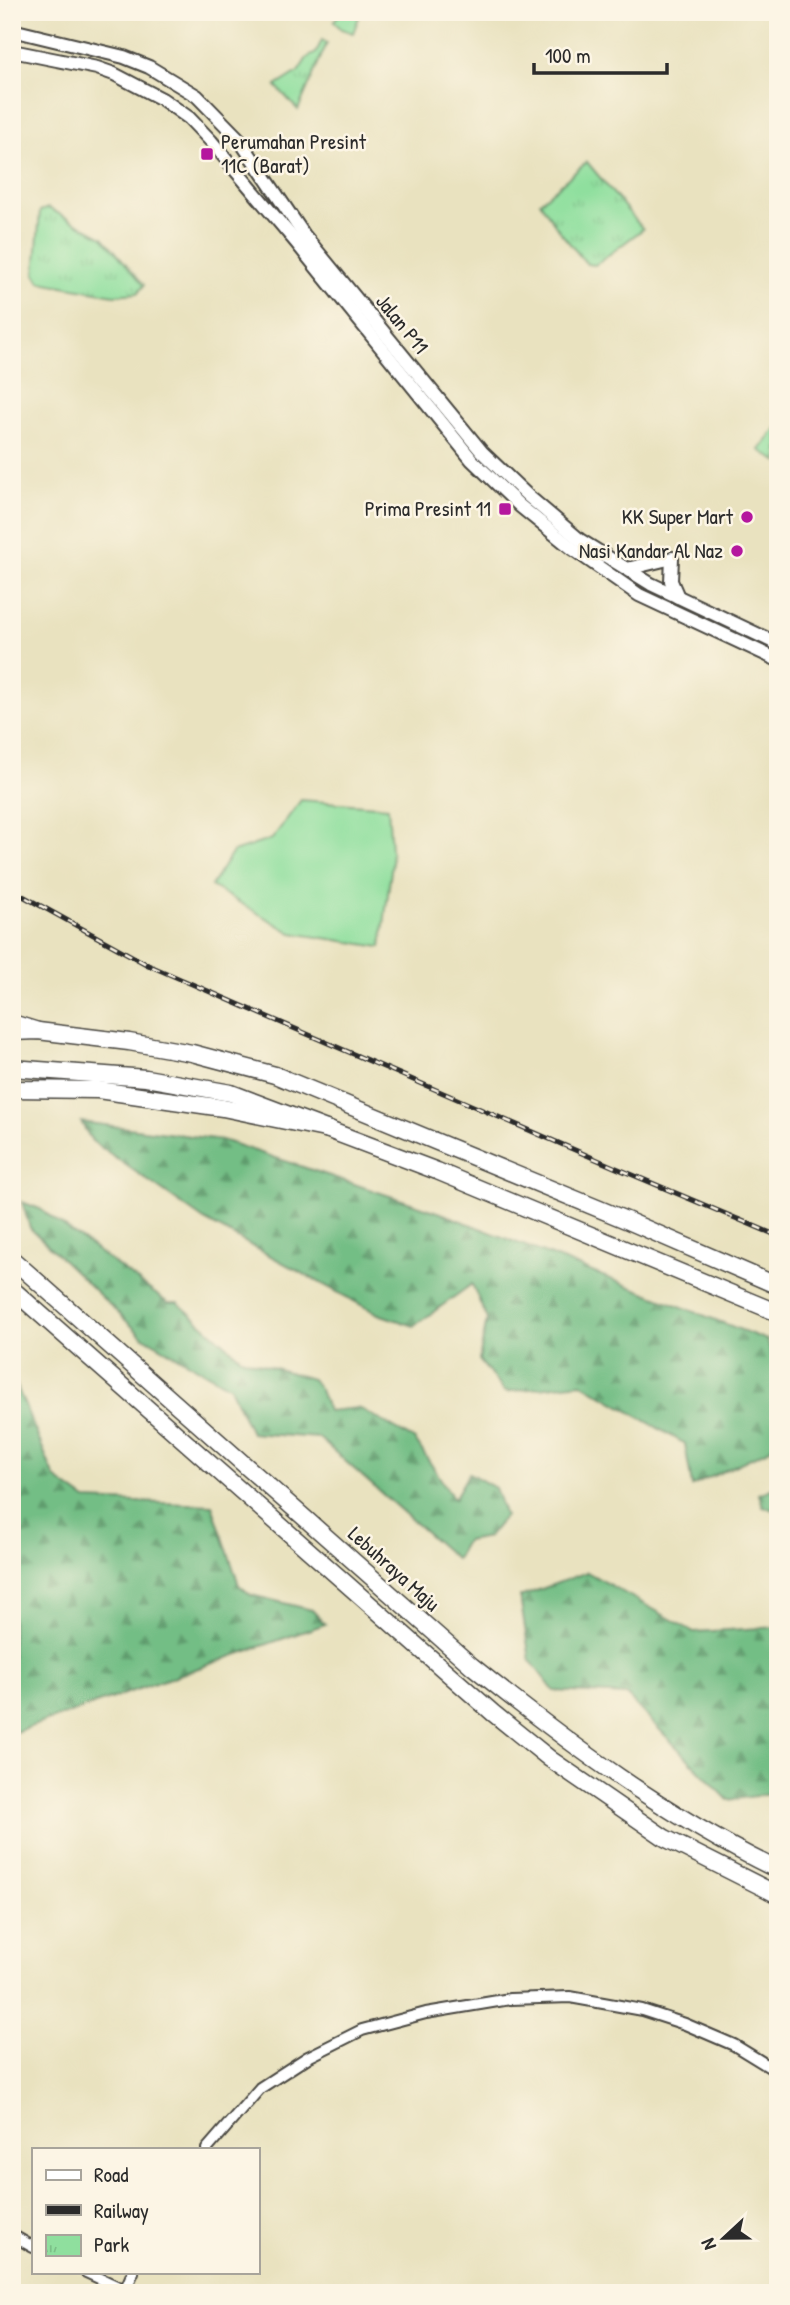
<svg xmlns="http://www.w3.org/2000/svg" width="790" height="2305" viewBox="0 0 790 2305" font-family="'Patrick Hand',sans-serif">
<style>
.grass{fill:#8fdf9e;stroke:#5d8564;stroke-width:2}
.forest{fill:url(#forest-firs);stroke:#4f7458;stroke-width:2}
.park{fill:url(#park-tufts);stroke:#5d8564;stroke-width:2}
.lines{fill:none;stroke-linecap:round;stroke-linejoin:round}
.tertiary-casing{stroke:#484641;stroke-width:14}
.secondary-casing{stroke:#484641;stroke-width:16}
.trunk-casing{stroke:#484641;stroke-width:19}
.motorway-casing{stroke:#484641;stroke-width:19}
.tertiary{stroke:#fff;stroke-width:10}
.secondary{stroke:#fff;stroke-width:12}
.trunk{stroke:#fff;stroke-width:16}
.motorway{stroke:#fff;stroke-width:16}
.rail-casing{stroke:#2b2b2b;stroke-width:5}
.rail{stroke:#fcf5e5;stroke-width:2.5;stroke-dasharray:8;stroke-linecap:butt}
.poi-dot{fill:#b5179e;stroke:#fcf5e5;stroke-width:2.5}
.labels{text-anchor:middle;stroke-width:5;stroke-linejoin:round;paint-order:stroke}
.poi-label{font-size:21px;fill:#2b2b2b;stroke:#fcf5e5;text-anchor:end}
.street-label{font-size:21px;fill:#2b2b2b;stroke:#fcf5e5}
</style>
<defs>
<pattern id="forest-firs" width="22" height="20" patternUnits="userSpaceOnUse" patternTransform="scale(1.75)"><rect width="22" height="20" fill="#73be85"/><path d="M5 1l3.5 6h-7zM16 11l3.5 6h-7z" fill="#5f9b6d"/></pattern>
<pattern id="park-tufts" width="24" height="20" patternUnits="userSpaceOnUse" patternTransform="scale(1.75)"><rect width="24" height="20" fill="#8fdf9e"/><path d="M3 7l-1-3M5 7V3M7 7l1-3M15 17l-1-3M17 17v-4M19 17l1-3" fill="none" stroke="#7cc088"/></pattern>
</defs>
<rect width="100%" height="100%" fill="#fcf5e5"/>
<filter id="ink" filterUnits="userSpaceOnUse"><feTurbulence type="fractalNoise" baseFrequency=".0143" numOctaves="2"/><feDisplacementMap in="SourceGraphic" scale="14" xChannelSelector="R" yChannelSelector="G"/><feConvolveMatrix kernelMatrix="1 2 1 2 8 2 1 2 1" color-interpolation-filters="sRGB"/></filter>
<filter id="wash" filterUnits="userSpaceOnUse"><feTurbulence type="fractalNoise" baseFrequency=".00686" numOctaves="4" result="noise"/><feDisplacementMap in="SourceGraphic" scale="28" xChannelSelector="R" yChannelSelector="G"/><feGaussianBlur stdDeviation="1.57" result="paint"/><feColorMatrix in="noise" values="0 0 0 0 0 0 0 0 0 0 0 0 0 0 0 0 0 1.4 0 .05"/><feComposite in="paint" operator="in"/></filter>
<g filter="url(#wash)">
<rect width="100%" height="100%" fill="#e9e2bf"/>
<g class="grass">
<path d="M 778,426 L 778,462 L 760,450 Z"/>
<path d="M 301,800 L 388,807 L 392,863 L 381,947 L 292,933 L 211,886 L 233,852 L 272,839 Z"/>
</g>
<g class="forest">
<path d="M 81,1122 L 222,1140 L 441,1213 L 767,1340 L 778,1371 L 778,1430 L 772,1448 L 692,1486 L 685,1444 L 581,1383 L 505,1392 L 479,1360 L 487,1319 L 472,1284 L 414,1326 L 378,1314 L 204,1220 L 92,1141 Z"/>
<path d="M 22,1202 L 40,1209 L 168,1303 L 178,1303 L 241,1358 L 312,1379 L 320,1390 L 328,1411 L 359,1408 L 415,1440 L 454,1499 L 469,1473 L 495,1488 L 505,1516 L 488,1537 L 466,1541 L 456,1559 L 319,1438 L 251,1433 L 230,1387 L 142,1336 L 30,1228 Z"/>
<path d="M 12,1375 L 55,1478 L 86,1500 L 212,1505 L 239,1585 L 251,1595 L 312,1610 L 325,1624 L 12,1733 Z"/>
<path d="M 778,1486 L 778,1512 L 763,1506 L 759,1494 Z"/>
<path d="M 587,1572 L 694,1632 L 778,1627 L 778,1793 L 728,1800 L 626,1695 L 554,1691 L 530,1660 L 520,1597 Z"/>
</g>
<g class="park">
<path d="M 341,12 L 361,12 L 353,33 L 341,29 L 334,21 Z"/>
<path d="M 322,40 L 327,43 L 298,110 L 276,86 L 298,72 L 307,58 L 316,53 Z"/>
<path d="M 587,162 L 643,229 L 595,265 L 587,264 L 560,232 L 540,202 Z"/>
<path d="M 48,208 L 103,237 L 144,285 L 138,293 L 114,295 L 40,282 L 35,274 L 40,211 Z"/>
</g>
</g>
<g filter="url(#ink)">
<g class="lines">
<g class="tertiary-casing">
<g id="tertiary">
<path d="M 207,2149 L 260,2088 L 308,2057 L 362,2030 L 426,2013 L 510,1999 L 570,1997 L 642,2010 L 685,2024 L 734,2045 L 778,2072"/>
<path d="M 12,2235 L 33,2247"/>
<path d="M 86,2272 L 125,2290"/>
<path d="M 124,2293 L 133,2272"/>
</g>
</g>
<g class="secondary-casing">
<g id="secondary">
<path d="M 12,30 L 124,57 L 149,67 L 197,96 L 239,139 L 304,235 L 482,452 L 528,496 L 580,540 L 651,584 L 778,644"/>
<path d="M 12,51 L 97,68 L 114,74 L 162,99 L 189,118 L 211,141 L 296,242 L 472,460 L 520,506 L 573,549 L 639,595 L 778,660"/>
<path d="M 627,569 L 672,558 L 671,581 L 678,597"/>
</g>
</g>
<g class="trunk-casing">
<g id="trunk">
<path d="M 12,1032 L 38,1031 L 129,1042 L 192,1053 L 275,1075 L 626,1220 L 778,1286"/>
<path d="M 12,1068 L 146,1078 L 231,1093 L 437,1171 L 778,1313"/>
</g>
</g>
<g class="motorway-casing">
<g id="motorway">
<path d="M 12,1023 L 38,1031"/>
<path d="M 12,1089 L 98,1090 L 223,1108 L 330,1130"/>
<path d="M 12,1259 L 472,1666 C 568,1743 667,1817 778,1870"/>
<path d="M 12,1289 L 493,1713 L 550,1759 L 665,1838 L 778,1895"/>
</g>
</g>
<use href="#tertiary" class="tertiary"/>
<use href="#secondary" class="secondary"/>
<use href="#trunk" class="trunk"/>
<use href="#motorway" class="motorway"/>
<g class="rail-casing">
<path id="rail" d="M 12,890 L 148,965 L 614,1167 L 778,1236"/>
</g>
<use href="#rail" class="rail"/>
</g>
</g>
<g class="poi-dot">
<rect x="200" y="147" width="14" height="14" rx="3.5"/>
<rect x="498" y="502" width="14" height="14" rx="3.5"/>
<circle cx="747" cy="517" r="7"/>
<circle cx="737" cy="551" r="7"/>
</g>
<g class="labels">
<g class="poi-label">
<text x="221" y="149" text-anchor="start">Perumahan Presint<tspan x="221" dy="24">11C (Barat)</tspan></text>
<text x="491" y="516">Prima Presint 11</text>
<text x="733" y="524">KK Super Mart</text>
<text x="723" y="558">Nasi Kandar Al Naz</text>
</g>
<g class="street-label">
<text transform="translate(402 324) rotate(51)" y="7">Jalan P11</text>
<text transform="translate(394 1569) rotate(42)" y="7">Lebuhraya Maju</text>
</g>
</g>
<rect width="790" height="2305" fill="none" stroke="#fcf5e5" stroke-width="42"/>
<rect x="32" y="2148" width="228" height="126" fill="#fcf5e5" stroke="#a8a49b" stroke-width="2"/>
<rect x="46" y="2170" width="35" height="10" fill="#ffffff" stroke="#a8a49b" stroke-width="2"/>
<text x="94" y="2182" font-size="21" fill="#2b2b2b">Road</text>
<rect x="46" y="2205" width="35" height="10" fill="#2b2b2b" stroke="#a8a49b" stroke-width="2"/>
<text x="94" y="2218" font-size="21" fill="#2b2b2b">Railway</text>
<rect x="46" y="2235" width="35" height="21" fill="url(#park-tufts)" stroke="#a8a49b" stroke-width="2"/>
<text x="94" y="2252" font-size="21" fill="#2b2b2b">Park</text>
<g transform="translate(724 2238) rotate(248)" stroke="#fcf5e5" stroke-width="5" paint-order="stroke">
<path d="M0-5L12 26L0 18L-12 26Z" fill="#2b2b2b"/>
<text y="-10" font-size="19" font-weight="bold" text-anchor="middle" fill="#2b2b2b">N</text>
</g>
<path d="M534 63v10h133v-10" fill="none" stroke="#2b2b2b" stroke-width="3.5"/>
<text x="545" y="63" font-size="21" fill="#2b2b2b" stroke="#fcf5e5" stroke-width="5" paint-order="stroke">100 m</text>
</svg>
